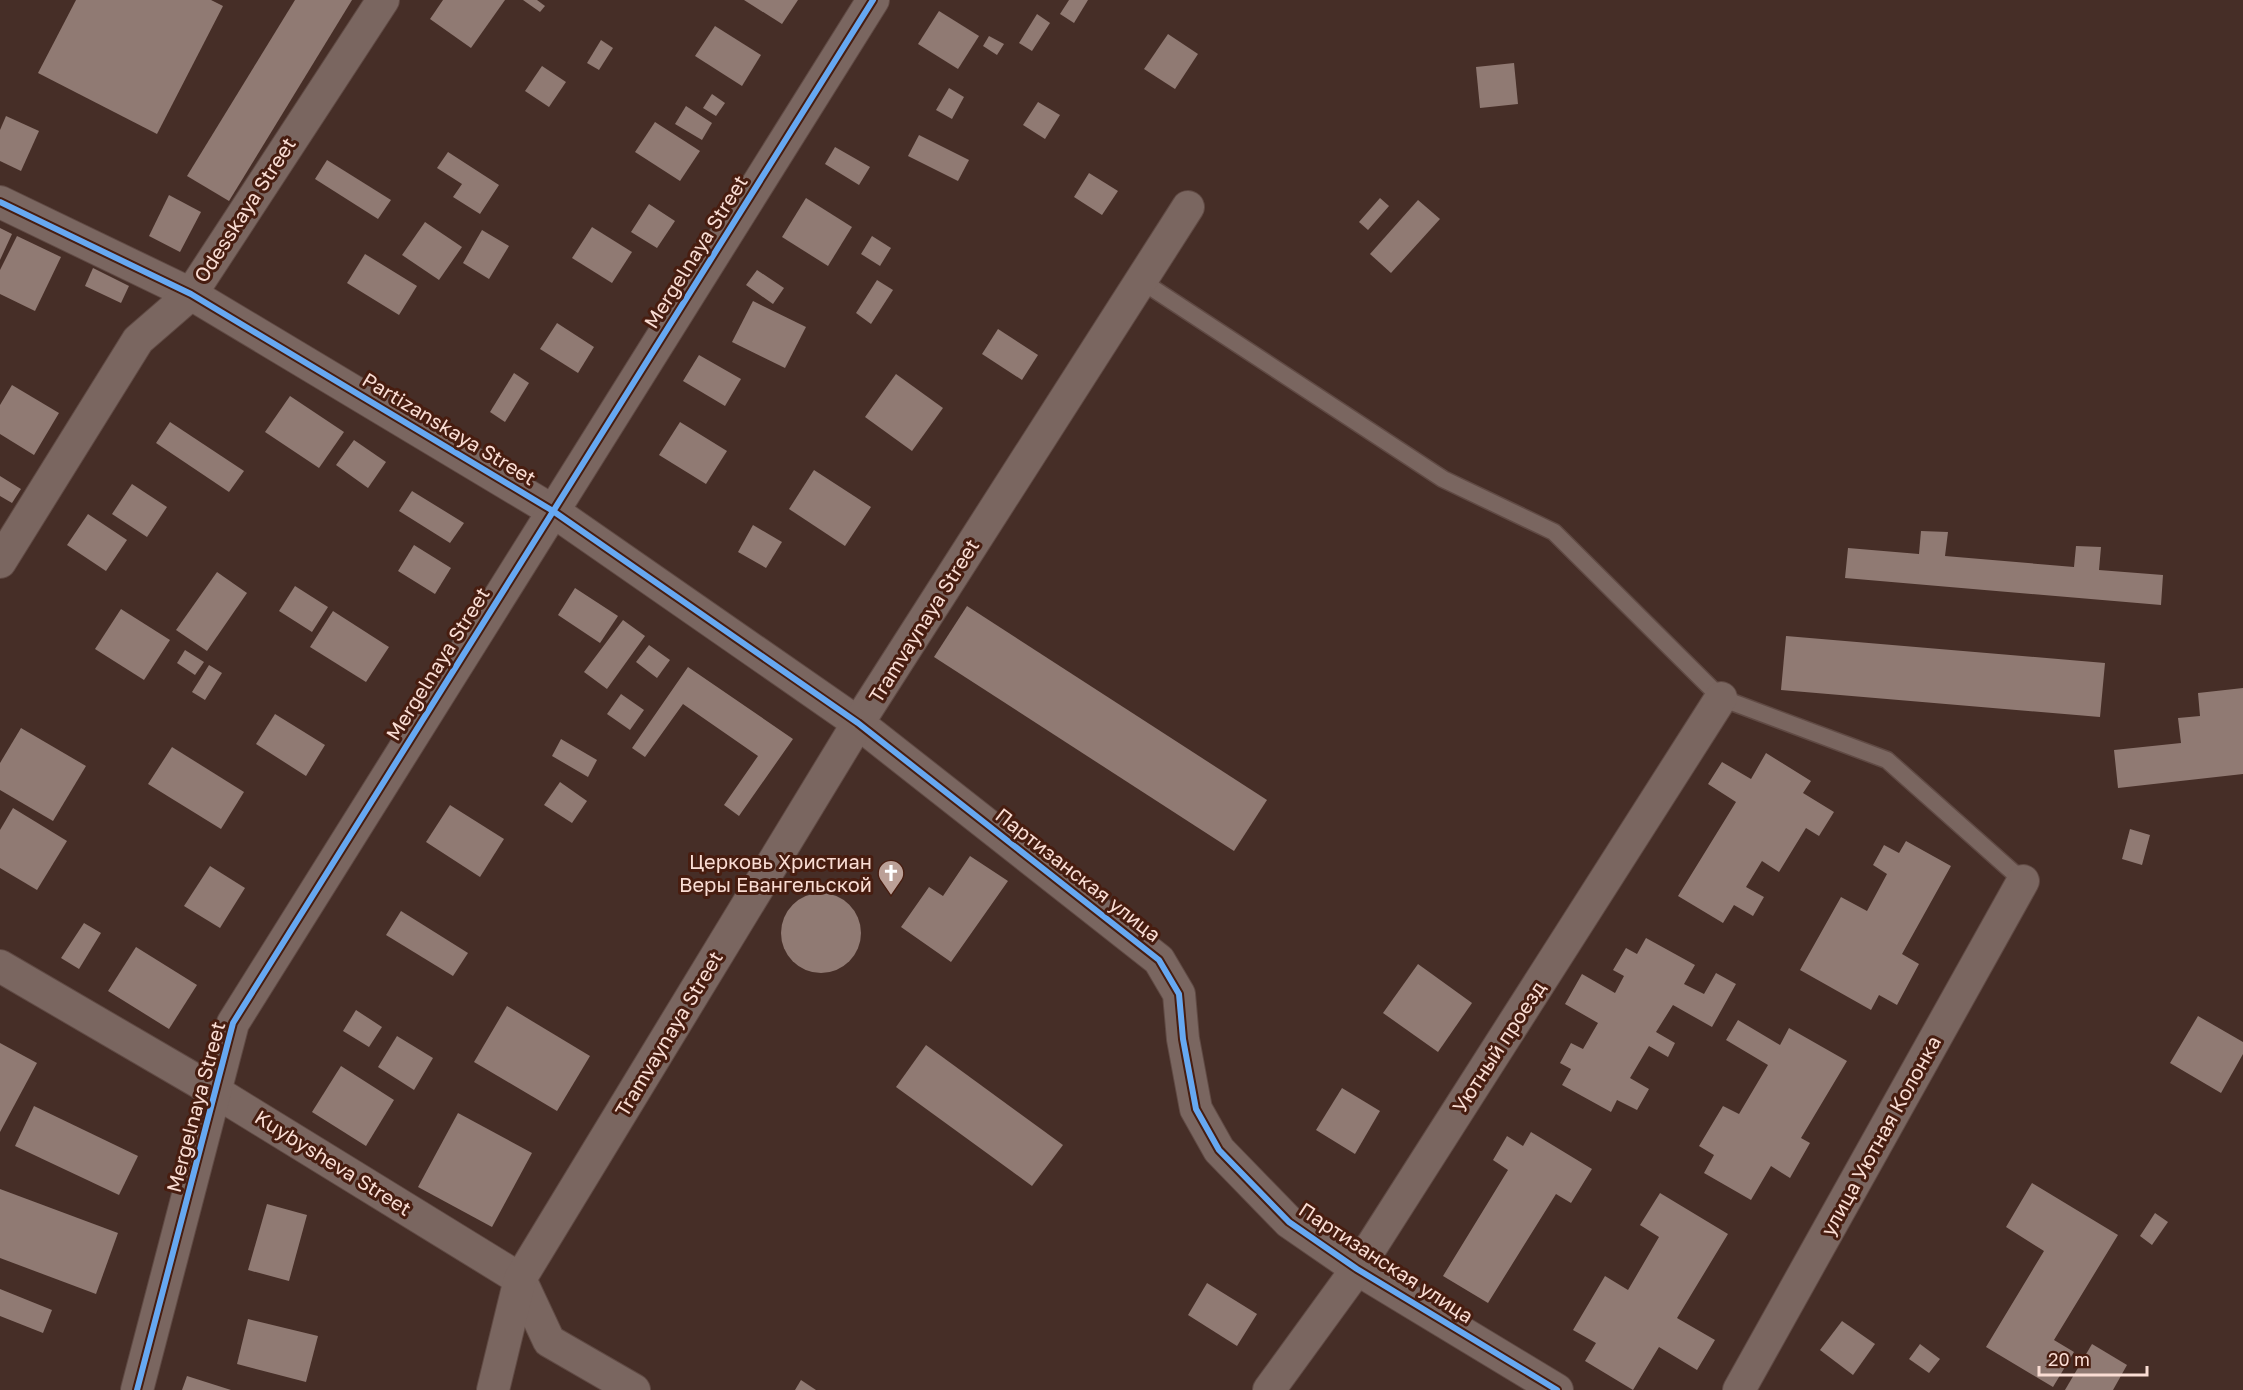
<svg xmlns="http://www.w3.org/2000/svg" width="2243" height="1390" viewBox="0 0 2243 1390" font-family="'Golos Text',sans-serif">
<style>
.building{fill:#907a73}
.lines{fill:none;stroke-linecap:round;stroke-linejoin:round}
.service-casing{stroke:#604a44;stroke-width:19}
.minor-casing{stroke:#604a44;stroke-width:34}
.service{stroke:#7a6660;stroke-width:16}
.minor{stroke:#7a6660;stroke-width:32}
.cycleway-casing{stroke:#471d10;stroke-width:10}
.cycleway{stroke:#66a8f1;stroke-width:6}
.labels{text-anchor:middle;stroke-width:6;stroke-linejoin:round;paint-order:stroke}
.street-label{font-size:20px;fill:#faddd4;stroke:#471d10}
.poi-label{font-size:20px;fill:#faddd4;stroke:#471d10;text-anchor:end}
</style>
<rect width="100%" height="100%" fill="#462e27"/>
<g class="building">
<path d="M 76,0 L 211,0 L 223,6 L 157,134 L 38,73 Z"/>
<path d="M 295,0 L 352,0 L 229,201 L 187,176 Z"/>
<path d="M 443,0 L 505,0 L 471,48 L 430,19 Z"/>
<path d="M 523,0 L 537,0 L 545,6 L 540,12 Z"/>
<path d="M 744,0 L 798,0 L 782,24 Z"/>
<path d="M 1069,0 L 1088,0 L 1074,23 L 1060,14 Z"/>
<path d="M 939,11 L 979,36 L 958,69 L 918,44 Z"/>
<path d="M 1037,14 L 1050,23 L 1032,51 L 1019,43 Z"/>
<path d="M 715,26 L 761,55 L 742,86 L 695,56 Z"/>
<path d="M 1168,34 L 1198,54 L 1175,89 L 1144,69 Z"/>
<path d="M 989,36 L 1004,44 L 997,55 L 983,46 Z"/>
<path d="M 601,40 L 613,48 L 599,70 L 587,63 Z"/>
<path d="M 1514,63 L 1518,104 L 1480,108 L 1476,67 Z"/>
<path d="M 542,66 L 566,82 L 549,107 L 525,91 Z"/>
<path d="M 949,88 L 964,97 L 952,119 L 936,110 Z"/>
<path d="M 712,94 L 725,103 L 716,116 L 703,108 Z"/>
<path d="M 1038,102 L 1060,115 L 1045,139 L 1023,125 Z"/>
<path d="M 686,106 L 712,123 L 702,140 L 675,124 Z"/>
<path d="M 6,116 L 39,131 L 21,171 L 0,161 L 0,130 Z"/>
<path d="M 655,122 L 700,151 L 680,181 L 635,152 Z"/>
<path d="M 919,135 L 969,160 L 958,181 L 908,156 Z"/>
<path d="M 835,147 L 870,167 L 859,185 L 825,164 Z"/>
<path d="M 448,152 L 499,185 L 480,214 L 453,197 L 462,184 L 437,168 Z"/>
<path d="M 327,160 L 391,200 L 378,219 L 315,179 Z"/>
<path d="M 1089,173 L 1118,191 L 1102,215 L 1074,197 Z"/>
<path d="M 169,195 L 201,212 L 180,252 L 149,236 Z"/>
<path d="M 806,198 L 852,227 L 828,266 L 782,237 Z"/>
<path d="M 1380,198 L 1389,206 L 1368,230 L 1359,222 Z"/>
<path d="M 1418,200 L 1440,219 L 1391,273 L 1370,254 Z"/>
<path d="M 649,204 L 675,221 L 657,248 L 631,232 Z"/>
<path d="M 425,222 L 462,247 L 439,280 L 402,255 Z"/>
<path d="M 592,227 L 632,252 L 612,283 L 572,258 Z"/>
<path d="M 0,228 L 12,234 L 0,260 Z"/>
<path d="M 482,230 L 509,246 L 489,279 L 463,263 Z"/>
<path d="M 17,236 L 61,257 L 35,311 L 0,294 L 0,270 Z"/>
<path d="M 872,236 L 891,248 L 880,266 L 861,254 Z"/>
<path d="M 365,254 L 417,286 L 399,315 L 347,283 Z"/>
<path d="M 93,268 L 129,286 L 121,303 L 85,286 Z"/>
<path d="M 757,270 L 784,288 L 773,304 L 746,285 Z"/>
<path d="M 877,280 L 893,290 L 871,324 L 856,313 Z"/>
<path d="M 753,301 L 806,327 L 785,368 L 732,342 Z"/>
<path d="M 557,323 L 594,347 L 578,373 L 540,349 Z"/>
<path d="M 998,329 L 1038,355 L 1022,380 L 982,354 Z"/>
<path d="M 699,355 L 741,379 L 725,406 L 683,381 Z"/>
<path d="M 514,373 L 529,383 L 505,422 L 490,412 Z"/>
<path d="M 896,374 L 943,408 L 912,451 L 865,417 Z"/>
<path d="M 12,385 L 59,413 L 34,455 L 0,434 L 0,405 Z"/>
<path d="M 290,396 L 344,432 L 319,468 L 265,432 Z"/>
<path d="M 170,422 L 244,471 L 229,492 L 156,443 Z"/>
<path d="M 680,422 L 727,451 L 706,484 L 659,455 Z"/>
<path d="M 354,440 L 386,462 L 368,488 L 336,465 Z"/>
<path d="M 814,470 L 871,507 L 845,546 L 789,509 Z"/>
<path d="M 0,476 L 21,489 L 12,503 L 0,496 Z"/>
<path d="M 132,484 L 167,507 L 147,537 L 112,514 Z"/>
<path d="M 412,491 L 464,523 L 450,543 L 399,511 Z"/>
<path d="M 88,514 L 127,540 L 106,571 L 67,545 Z"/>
<path d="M 753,525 L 782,542 L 766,568 L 738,552 Z"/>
<path d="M 1921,531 L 1948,532 L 1945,556 L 2074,567 L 2076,546 L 2101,547 L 2099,570 L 2163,575 L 2161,605 L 1845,578 L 1848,548 L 1919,554 Z"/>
<path d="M 414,545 L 451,568 L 435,594 L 398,571 Z"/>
<path d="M 217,572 L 247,593 L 207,651 L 176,630 Z"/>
<path d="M 295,586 L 328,607 L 312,632 L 279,611 Z"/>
<path d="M 575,588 L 618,616 L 600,643 L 558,615 Z"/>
<path d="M 967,606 L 1267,800 L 1234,851 L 934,657 Z"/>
<path d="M 121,609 L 170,640 L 144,680 L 95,649 Z"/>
<path d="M 333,611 L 389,647 L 366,682 L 310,647 Z"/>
<path d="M 623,620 L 645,636 L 607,689 L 584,672 Z"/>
<path d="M 1786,636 L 2105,663 L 2100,717 L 1781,690 Z"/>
<path d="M 649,645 L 670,660 L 657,678 L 636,662 Z"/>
<path d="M 185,650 L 204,662 L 195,675 L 177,663 Z"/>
<path d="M 209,665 L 222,673 L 205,700 L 192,692 Z"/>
<path d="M 688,667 L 793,739 L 739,816 L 724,805 L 758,756 L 683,704 L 645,757 L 632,748 Z"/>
<path d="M 2243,688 L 2243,774 L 2118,788 L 2114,750 L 2181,743 L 2178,718 L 2200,716 L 2198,693 Z"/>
<path d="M 621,694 L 644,710 L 630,730 L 607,714 Z"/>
<path d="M 275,714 L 325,745 L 306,776 L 256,744 Z"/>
<path d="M 21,728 L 86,766 L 53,821 L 0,790 L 0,763 Z"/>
<path d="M 561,739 L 597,760 L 588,777 L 552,756 Z"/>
<path d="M 172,747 L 244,792 L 221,829 L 148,784 Z"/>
<path d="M 1766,753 L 1811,781 L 1803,793 L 1834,812 L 1819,836 L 1806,828 L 1779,872 L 1762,861 L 1746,887 L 1764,897 L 1753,916 L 1734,905 L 1723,923 L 1678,896 L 1736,802 L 1708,784 L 1722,762 L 1751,779 Z"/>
<path d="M 560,782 L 587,801 L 572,823 L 544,805 Z"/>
<path d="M 450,805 L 504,839 L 480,877 L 426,842 Z"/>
<path d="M 13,808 L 67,841 L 37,890 L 0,868 L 0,830 Z"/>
<path d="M 2130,829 L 2150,835 L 2142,865 L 2122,859 Z"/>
<path d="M 1906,841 L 1951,866 L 1902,954 L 1919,964 L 1897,1005 L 1879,995 L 1871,1010 L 1800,970 L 1841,897 L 1867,911 L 1887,874 L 1873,865 L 1884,845 L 1899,853 Z"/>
<path d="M 970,856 L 1008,881 L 951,962 L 901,927 L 929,887 L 943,896 Z"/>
<path d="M 210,866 L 245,888 L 220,928 L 184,906 Z"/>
<circle cx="821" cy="933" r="40"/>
<path d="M 401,911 L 468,953 L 453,976 L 386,935 Z"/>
<path d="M 84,923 L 101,933 L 79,969 L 61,958 Z"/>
<path d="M 1646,938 L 1695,965 L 1684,984 L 1704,994 L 1716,973 L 1736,984 L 1712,1027 L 1673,1005 L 1656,1032 L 1675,1043 L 1668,1057 L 1649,1046 L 1630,1078 L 1649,1089 L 1637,1110 L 1617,1100 L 1611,1112 L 1562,1085 L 1571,1069 L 1560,1063 L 1571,1043 L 1583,1049 L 1598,1023 L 1565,1004 L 1582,974 L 1615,993 L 1624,976 L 1613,970 L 1626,948 L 1637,954 Z"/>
<path d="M 136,947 L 197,985 L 169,1029 L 108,991 Z"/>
<path d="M 1418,964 L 1472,1003 L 1438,1052 L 1383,1013 Z"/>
<path d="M 507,1006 L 590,1056 L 557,1111 L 474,1062 Z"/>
<path d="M 356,1010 L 382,1027 L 369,1047 L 343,1031 Z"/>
<path d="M 2198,1016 L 2243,1042 L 2243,1054 L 2221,1093 L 2170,1063 Z"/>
<path d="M 1738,1020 L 1780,1045 L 1789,1028 L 1847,1061 L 1801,1138 L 1810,1143 L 1790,1178 L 1771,1166 L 1751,1200 L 1704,1173 L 1714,1155 L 1699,1146 L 1723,1106 L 1739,1114 L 1768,1065 L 1726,1040 Z"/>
<path d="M 397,1036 L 433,1058 L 414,1090 L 378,1067 Z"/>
<path d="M 0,1043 L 37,1063 L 0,1132 Z"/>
<path d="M 926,1045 L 1063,1145 L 1032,1186 L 896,1087 Z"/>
<path d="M 341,1066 L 394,1100 L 366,1146 L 312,1112 Z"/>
<path d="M 1342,1088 L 1380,1111 L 1355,1154 L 1316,1130 Z"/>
<path d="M 34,1106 L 138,1156 L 119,1195 L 15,1146 Z"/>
<path d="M 458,1113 L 532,1153 L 492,1227 L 418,1187 Z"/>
<path d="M 1531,1132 L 1592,1169 L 1571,1203 L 1556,1194 L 1488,1303 L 1443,1276 L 1508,1170 L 1493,1160 L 1507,1136 L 1523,1146 Z"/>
<path d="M 2032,1183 L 2118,1235 L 2054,1340 L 2074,1352 L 2053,1387 L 1986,1347 L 2044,1251 L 2006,1227 Z"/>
<path d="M 0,1189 L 118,1233 L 96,1294 L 0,1258 Z"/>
<path d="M 1660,1193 L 1728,1234 L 1677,1318 L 1715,1340 L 1697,1370 L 1659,1347 L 1633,1390 L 1585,1361 L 1596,1343 L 1573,1330 L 1605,1276 L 1628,1290 L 1659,1237 L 1640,1225 Z"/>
<path d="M 267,1204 L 307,1215 L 289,1281 L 248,1270 Z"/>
<path d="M 2155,1213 L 2168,1222 L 2152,1245 L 2140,1236 Z"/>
<path d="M 1207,1283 L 1257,1314 L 1237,1346 L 1188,1315 Z"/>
<path d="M 0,1289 L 52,1310 L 43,1333 L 0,1316 Z"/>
<path d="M 248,1319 L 318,1336 L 306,1382 L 237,1364 Z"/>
<path d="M 1842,1321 L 1875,1344 L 1853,1375 L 1820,1350 Z"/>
<path d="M 1920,1344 L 1940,1359 L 1929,1373 L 1909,1359 Z"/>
<path d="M 2092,1344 L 2127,1365 L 2113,1390 L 2065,1390 Z"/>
<path d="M 187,1376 L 231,1390 L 182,1390 Z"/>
<path d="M 801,1380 L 816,1390 L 795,1390 Z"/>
</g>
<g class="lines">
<g class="service-casing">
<path id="service" d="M 1140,280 L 1443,479 L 1554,532 L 1721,698 L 1887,760 L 2023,881"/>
</g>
<g class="minor-casing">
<g id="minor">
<path d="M 0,202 L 191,294 L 553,511 L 858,723 L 1159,960 L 1179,994 L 1183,1039 L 1196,1109 L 1219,1150 L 1289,1222 L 1357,1269 L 1557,1390"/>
<path d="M 0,562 L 138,340 L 191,294 L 383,0"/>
<path d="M 0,966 L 216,1092 L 520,1279 L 549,1341 L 634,1390"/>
<path d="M 137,1390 L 233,1023 L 873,0"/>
<path d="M 493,1390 L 520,1279 L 858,723 L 1188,207"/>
<path d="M 1269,1390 L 1357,1269 L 1721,698"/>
<path d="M 1739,1390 L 2023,881"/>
</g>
</g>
<use href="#service" class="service"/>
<use href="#minor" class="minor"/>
<g class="cycleway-casing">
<g id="cycleway">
<path d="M 0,202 L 191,294 L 553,511 L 858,723 L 1159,960 L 1179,994 L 1183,1039 L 1196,1109 L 1219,1150 L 1289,1222 L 1357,1269 L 1557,1390"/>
<path d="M 137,1390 L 233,1023 L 873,0"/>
</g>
</g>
<use href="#cycleway" class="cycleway"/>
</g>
<defs>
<g id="church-pin" transform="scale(1.35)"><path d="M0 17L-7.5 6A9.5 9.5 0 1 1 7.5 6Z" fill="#bba097" stroke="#471d10"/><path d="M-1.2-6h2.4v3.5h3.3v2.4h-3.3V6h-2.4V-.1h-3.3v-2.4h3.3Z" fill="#fff"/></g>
</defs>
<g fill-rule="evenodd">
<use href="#church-pin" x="891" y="873"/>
</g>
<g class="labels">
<g class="street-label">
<text transform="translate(245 210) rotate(-57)" y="7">Odesskaya Street</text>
<text transform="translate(696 252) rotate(-58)" y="7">Mergelnaya Street</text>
<text transform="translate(449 429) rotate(31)" y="7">Partizanskaya Street</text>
<text transform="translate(924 621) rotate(-58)" y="7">Tramvaynaya Street</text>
<text transform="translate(438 664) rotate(-58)" y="7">Mergelnaya Street</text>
<text transform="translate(1078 875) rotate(38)" y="7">Партизанская улица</text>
<text transform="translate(669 1034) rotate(-59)" y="7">Tramvaynaya Street</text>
<text transform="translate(1499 1047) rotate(-57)" y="7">Уютный проезд</text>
<text transform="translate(196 1107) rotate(-75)" y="7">Mergelnaya Street</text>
<text transform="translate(1881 1136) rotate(-61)" y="7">улица Уютная Колонка</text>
<text transform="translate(333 1163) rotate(32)" y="7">Kuybysheva Street</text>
<text transform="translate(1386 1263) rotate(33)" y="7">Партизанская улица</text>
</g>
<g class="poi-label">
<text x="872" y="869">Церковь Христиан<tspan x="872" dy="23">Веры Евангельской</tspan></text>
</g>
</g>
<path d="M2039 1366v9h108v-9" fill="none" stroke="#faddd4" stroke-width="3"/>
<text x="2048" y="1366" font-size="18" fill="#faddd4" stroke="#471d10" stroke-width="4.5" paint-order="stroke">20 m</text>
</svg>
